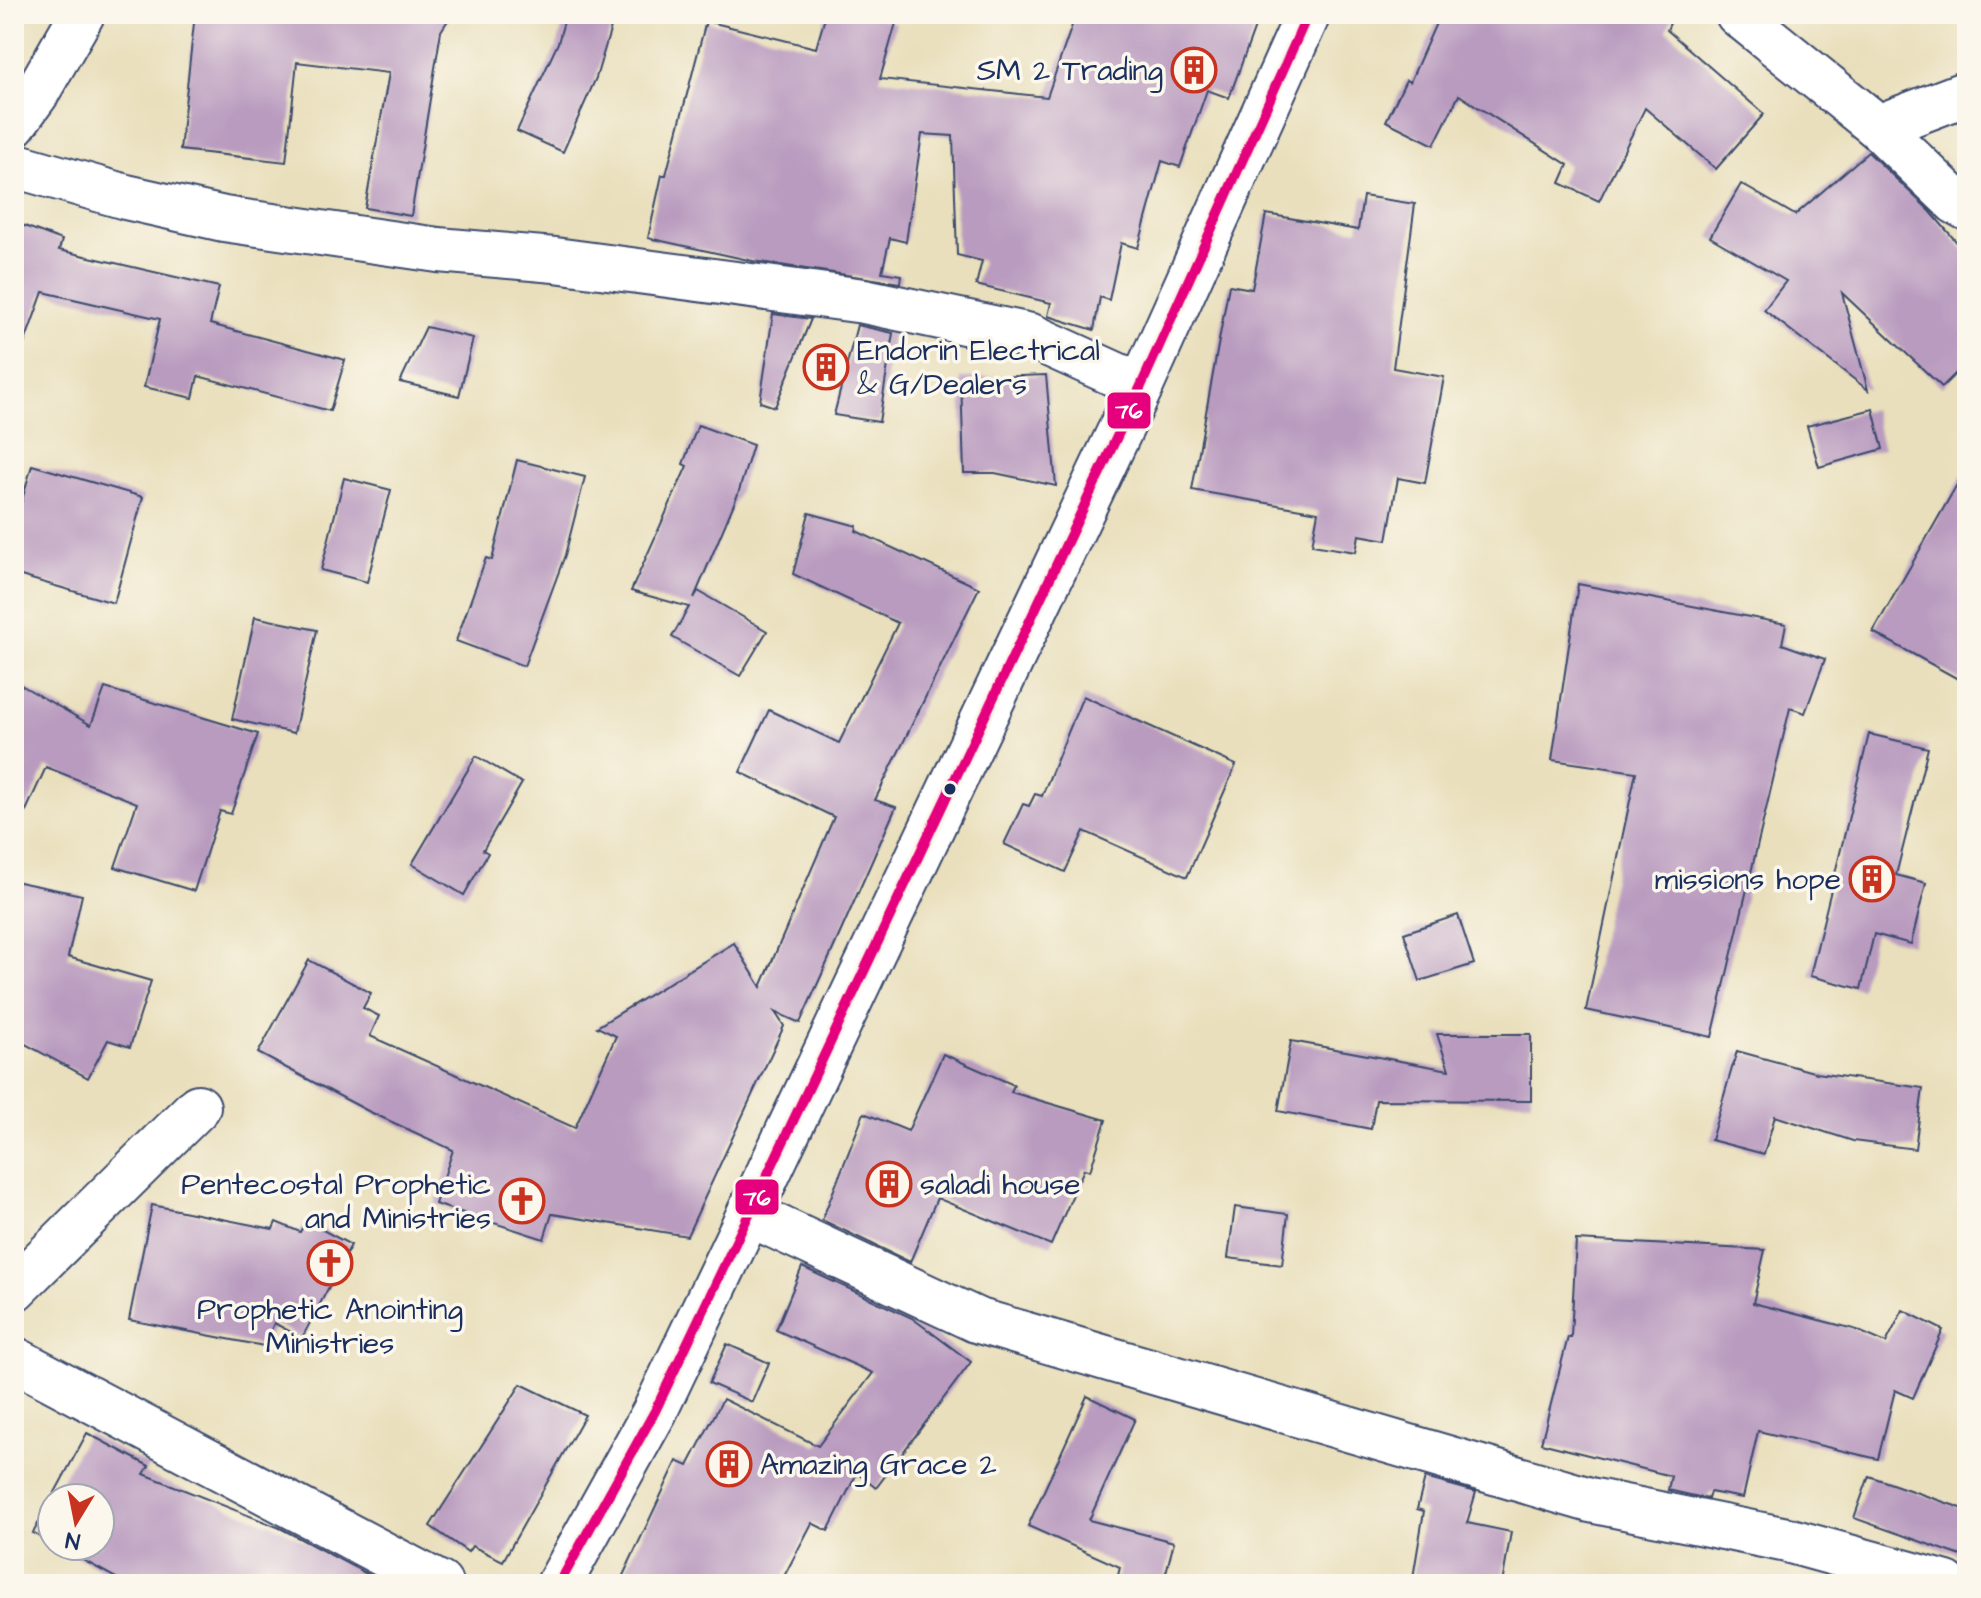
<svg xmlns="http://www.w3.org/2000/svg" width="1981" height="1598" viewBox="0 0 1981 1598" font-family="'Architects Daughter',sans-serif">
<style>
.building{fill:#b99bbf}
.lines{fill:none;stroke-linecap:round;stroke-linejoin:round}
.minor-casing{stroke:#3a496c;stroke-width:48}
.minor{stroke:#fff;stroke-width:44}
.bus-1-casing{stroke:#fbf7ec;stroke-width:16}
.bus-1{stroke:#e5007d;stroke-width:10}
.bus-dot{fill:#1b2f5e;stroke:#fbf7ec;stroke-width:3}
.labels{text-anchor:middle;stroke-width:7;stroke-linejoin:round;paint-order:stroke}
.poi-label{font-size:30px;fill:#1b2f5e;stroke:#fbf7ec;text-anchor:end}
.line-badge{stroke:#fbf7ec;stroke-width:3}
.badge-label{font-size:22px;text-anchor:middle;font-weight:bold;fill:#fff}
</style>
<rect width="100%" height="100%" fill="#fbf7ec"/>
<filter id="ink" filterUnits="userSpaceOnUse"><feTurbulence type="fractalNoise" baseFrequency=".0125" numOctaves="2"/><feDisplacementMap in="SourceGraphic" scale="16" xChannelSelector="R" yChannelSelector="G"/><feConvolveMatrix kernelMatrix="1 2 1 2 8 2 1 2 1" color-interpolation-filters="sRGB"/></filter>
<filter id="wash" filterUnits="userSpaceOnUse"><feTurbulence type="fractalNoise" baseFrequency=".006" numOctaves="4" result="noise"/><feDisplacementMap in="SourceGraphic" scale="32" xChannelSelector="R" yChannelSelector="G"/><feGaussianBlur stdDeviation="1.8" result="paint"/><feColorMatrix in="noise" values="0 0 0 0 0 0 0 0 0 0 0 0 0 0 0 0 0 1.4 0 .05"/><feComposite in="paint" operator="in"/></filter>
<g filter="url(#wash)">
<rect width="100%" height="100%" fill="#e9dfbc"/>
<g id="blocks">
<g class="building">
<path d="M 195,14 L 452,14 L 441,31 L 411,216 L 365,208 L 389,73 L 297,62 L 286,162 L 180,150 Z"/>
<path d="M 566,14 L 615,14 L 596,78 L 563,152 L 517,131 L 558,43 Z"/>
<path d="M 826,14 L 866,14 L 896,23 L 880,79 L 1047,97 L 1076,14 L 1227,14 L 1256,24 L 1229,98 L 1207,90 L 1180,167 L 1162,161 L 1138,248 L 1121,243 L 1109,300 L 1100,297 L 1094,330 L 1048,316 L 1051,303 L 976,285 L 982,261 L 957,255 L 953,136 L 922,134 L 906,242 L 890,238 L 882,272 L 901,275 L 900,283 L 753,261 L 648,238 L 662,175 L 666,175 L 706,21 L 816,48 Z"/>
<path d="M 1440,14 L 1674,14 L 1667,30 L 1764,114 L 1716,169 L 1645,108 L 1599,201 L 1560,183 L 1568,165 L 1459,95 L 1434,145 L 1386,121 L 1406,80 L 1410,82 Z"/>
<path d="M 1868,152 L 1930,211 L 1967,254 L 1967,362 L 1942,387 L 1842,293 L 1868,390 L 1764,310 L 1786,281 L 1710,237 L 1741,184 L 1795,215 Z"/>
<path d="M 1363,196 L 1415,204 L 1393,368 L 1444,377 L 1425,483 L 1398,478 L 1387,540 L 1359,535 L 1356,552 L 1312,545 L 1318,512 L 1192,490 L 1229,285 L 1252,289 L 1266,214 L 1358,230 Z"/>
<path d="M 14,222 L 62,240 L 59,250 L 219,287 L 210,324 L 345,360 L 330,411 L 198,376 L 193,398 L 144,387 L 160,319 L 43,292 L 19,358 L 14,357 Z"/>
<path d="M 773,314 L 811,319 L 775,407 L 760,402 Z"/>
<path d="M 857,325 L 893,333 L 879,422 L 834,415 Z"/>
<path d="M 426,327 L 473,338 L 459,396 L 400,382 Z"/>
<path d="M 1046,375 L 1056,486 L 995,473 L 964,473 L 961,378 Z"/>
<path d="M 1873,409 L 1883,449 L 1819,467 L 1807,426 Z"/>
<path d="M 698,425 L 753,445 L 738,494 L 694,598 L 698,591 L 767,631 L 740,676 L 672,637 L 689,607 L 631,591 L 687,466 L 683,464 Z"/>
<path d="M 517,460 L 585,477 L 565,555 L 524,666 L 456,641 L 486,558 L 492,560 Z"/>
<path d="M 32,465 L 143,497 L 114,603 L 14,574 L 14,528 Z"/>
<path d="M 1967,467 L 1967,684 L 1873,632 Z"/>
<path d="M 344,478 L 391,490 L 367,582 L 321,570 Z"/>
<path d="M 809,513 L 857,526 L 856,531 L 979,588 L 875,800 L 896,807 L 822,974 L 800,1023 L 775,1012 L 784,1026 L 687,1236 L 552,1214 L 544,1239 L 435,1204 L 453,1150 L 368,1111 L 258,1053 L 309,960 L 371,993 L 363,1008 L 379,1016 L 370,1036 L 575,1128 L 616,1036 L 597,1027 L 734,943 L 761,987 L 834,817 L 740,772 L 769,710 L 839,743 L 898,623 L 793,574 Z"/>
<path d="M 1578,584 L 1786,624 L 1782,644 L 1825,659 L 1805,713 L 1790,708 L 1712,1037 L 1586,1010 L 1636,772 L 1552,760 Z"/>
<path d="M 255,617 L 317,630 L 294,733 L 232,719 Z"/>
<path d="M 14,681 L 91,725 L 105,688 L 258,734 L 231,814 L 220,811 L 194,891 L 115,867 L 137,803 L 46,767 L 14,837 Z"/>
<path d="M 1083,696 L 1236,765 L 1187,877 L 1084,831 L 1065,872 L 1004,844 L 1023,804 L 1029,806 L 1035,794 L 1042,796 Z"/>
<path d="M 1869,734 L 1928,748 L 1896,875 L 1926,883 L 1911,944 L 1874,934 L 1861,989 L 1810,976 Z"/>
<path d="M 476,756 L 522,783 L 483,850 L 488,853 L 464,895 L 412,864 Z"/>
<path d="M 14,881 L 82,895 L 68,957 L 151,981 L 130,1047 L 108,1040 L 88,1078 L 14,1038 Z"/>
<path d="M 1458,915 L 1474,964 L 1420,981 L 1404,933 Z"/>
<path d="M 1437,1034 L 1531,1034 L 1531,1101 L 1376,1100 L 1371,1129 L 1278,1111 L 1291,1041 L 1449,1070 Z"/>
<path d="M 1737,1051 L 1817,1073 L 1923,1088 L 1915,1149 L 1853,1141 L 1775,1116 L 1764,1154 L 1711,1140 Z"/>
<path d="M 943,1054 L 1014,1085 L 1011,1092 L 1106,1120 L 1090,1171 L 1084,1169 L 1051,1245 L 937,1198 L 910,1262 L 822,1220 L 864,1113 L 908,1131 Z"/>
<path d="M 152,1205 L 273,1229 L 276,1222 L 300,1232 L 306,1221 L 351,1245 L 302,1338 L 274,1323 L 264,1346 L 129,1320 Z"/>
<path d="M 1235,1207 L 1288,1214 L 1282,1265 L 1228,1258 Z"/>
<path d="M 1576,1240 L 1765,1250 L 1753,1303 L 1854,1329 L 1886,1343 L 1903,1310 L 1943,1330 L 1913,1398 L 1895,1390 L 1878,1459 L 1758,1431 L 1743,1498 L 1710,1492 L 1708,1499 L 1668,1490 L 1671,1476 L 1541,1443 L 1568,1337 L 1571,1337 Z"/>
<path d="M 802,1267 L 912,1318 L 971,1362 L 876,1488 L 857,1473 L 828,1531 L 812,1523 L 780,1584 L 619,1584 L 677,1461 L 688,1466 L 723,1399 L 818,1446 L 873,1373 L 776,1330 Z"/>
<path d="M 727,1344 L 769,1363 L 752,1402 L 709,1383 Z"/>
<path d="M 521,1384 L 585,1415 L 503,1561 L 472,1546 L 468,1552 L 430,1526 Z"/>
<path d="M 1087,1396 L 1135,1419 L 1089,1520 L 1174,1542 L 1163,1584 L 1116,1584 L 1120,1567 L 1028,1526 Z"/>
<path d="M 87,1433 L 149,1466 L 144,1474 L 280,1528 L 386,1584 L 127,1584 L 57,1546 L 100,1546 L 100,1498 L 52,1498 L 52,1544 L 33,1533 Z"/>
<path d="M 1869,1476 L 1967,1510 L 1967,1558 L 1854,1518 Z"/>
<path d="M 1425,1478 L 1476,1492 L 1467,1523 L 1511,1532 L 1502,1584 L 1412,1584 L 1424,1511 L 1417,1509 Z"/>
</g>
</g>
</g>
<g filter="url(#ink)">
<use href="#blocks" fill-opacity="0" stroke="#3a496c" stroke-width="2"/>
<g class="lines">
<g class="minor-casing">
<g id="minor">
<path d="M 1738,14 L 1878,127 L 1956,202 L 1967,208"/>
<path d="M 14,124 L 36,94 L 82,14"/>
<path d="M 1878,127 L 1967,93"/>
<path d="M 14,165 L 126,197 L 224,219 L 438,250 L 555,260 L 864,301 L 1031,336 L 1141,386"/>
<path d="M 749,1214 L 976,1320 L 1590,1500 L 1787,1540 L 1946,1584"/>
<path d="M 14,1289 L 198,1107"/>
<path d="M 14,1359 L 440,1584"/>
<path d="M 559,1584 L 655,1411 L 749,1214 L 1141,386 L 1308,14"/>
</g>
</g>
<use href="#minor" class="minor"/>
<g class="bus-1-casing">
<path id="bus-1" d="M 559,1584 L 655,1411 L 749,1214 L 1141,386 L 1308,14"/>
</g>
<use href="#bus-1" class="bus-1"/>
</g>
</g>
<defs>
<g id="building-ring" transform="scale(2.3)"><circle r="9.5" fill="#fbf7ec" stroke="#c8321e" stroke-width="1.5"/><path d="M-4-6H4V6H1V3H-1V6H-4ZM-2.5-4.3h1.7v1.8h-1.7ZM.8-4.3h1.7v1.8H.8ZM-2.5-1h1.7V.8h-1.7ZM.8-1h1.7V.8H.8Z" fill="#c8321e"/></g>
<g id="church-ring" transform="scale(2.3)"><circle r="9.5" fill="#fbf7ec" stroke="#c8321e" stroke-width="1.5"/><path d="M-1.2-6h2.4v3.5h3.3v2.4h-3.3V6h-2.4V-.1h-3.3v-2.4h3.3Z" fill="#c8321e"/></g>
</defs>
<g fill-rule="evenodd">
<use href="#building-ring" x="1194" y="70"/>
<use href="#building-ring" x="826" y="367"/>
<use href="#building-ring" x="1872" y="879"/>
<use href="#building-ring" x="889" y="1184"/>
<use href="#church-ring" x="522" y="1201"/>
<use href="#church-ring" x="330" y="1263"/>
<use href="#building-ring" x="729" y="1464"/>
</g>
<circle class="bus-dot" cx="950" cy="789" r="7"/>
<g class="labels">
<g class="poi-label">
<text x="1163" y="80">SM 2 Trading</text>
<text x="857" y="360" text-anchor="start">Endorin Electrical<tspan x="857" dy="34">&amp; G/Dealers</tspan></text>
<text x="1841" y="889">missions hope</text>
<text x="491" y="1194">Pentecostal Prophetic<tspan x="491" dy="34">and Ministries</tspan></text>
<text x="920" y="1194" text-anchor="start">saladi house</text>
<text x="330" y="1319" text-anchor="middle">Prophetic Anointing<tspan x="330" dy="34">Ministries</tspan></text>
<text x="760" y="1474" text-anchor="start">Amazing Grace 2</text>
</g>
</g>
<g class="line-badge">
<rect x="1106" y="391" width="46" height="39" rx="8" fill="#e5007d"/>
<rect x="734" y="1178" width="46" height="38" rx="8" fill="#e5007d"/>
</g>
<g class="badge-label">
<text x="1129" y="418">76</text>
<text x="757" y="1205">76</text>
</g>
<rect width="1981" height="1598" fill="none" stroke="#fbf7ec" stroke-width="48"/>
<g transform="translate(76 1522) rotate(190)"><circle r="38" fill="#fbf7ec" stroke="#a1a7b3" stroke-width="2"/>
<path d="M0-6L14 30L0 20L-14 30Z" fill="#c8321e"/>
<text y="-12" font-size="22" font-weight="bold" text-anchor="middle" fill="#1b2f5e">N</text>
</g>
</svg>
